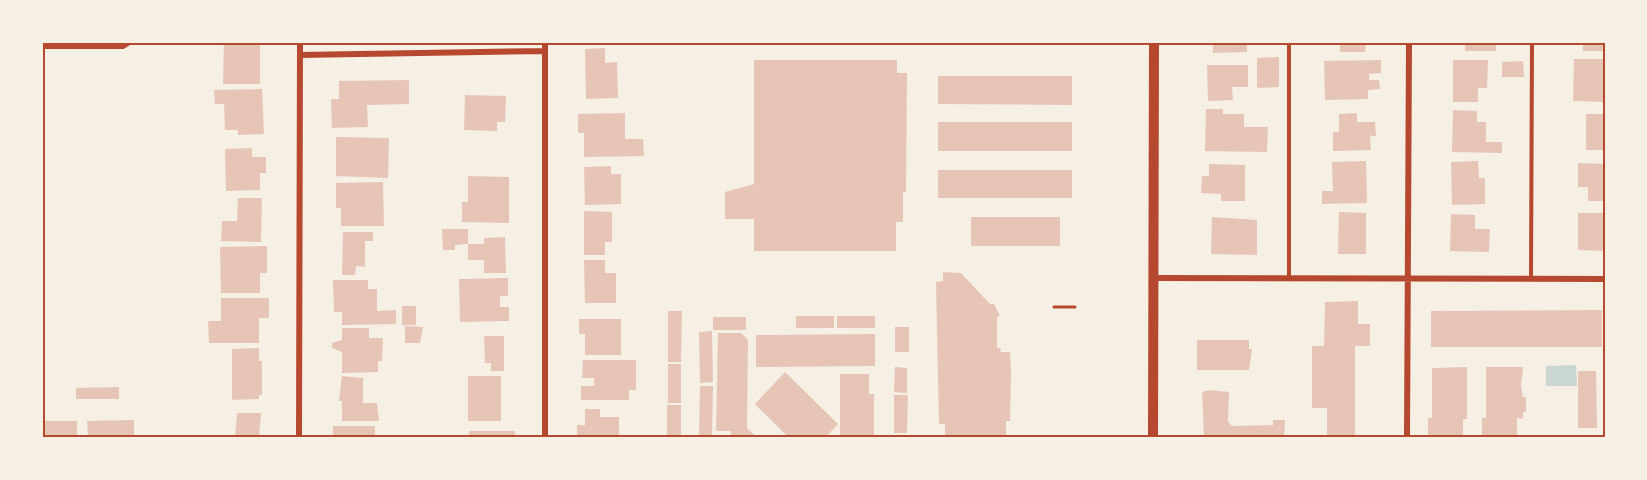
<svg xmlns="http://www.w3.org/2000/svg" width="1647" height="480" font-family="Ubuntu,sans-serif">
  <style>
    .water { fill: #c9d6d2 }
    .building { fill: #e6c5b7 }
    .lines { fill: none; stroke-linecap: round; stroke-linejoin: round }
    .path { stroke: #b5482f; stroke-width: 3 }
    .service { stroke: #b5482f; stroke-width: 4 }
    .minor { stroke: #b5482f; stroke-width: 6 }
    .secondary { stroke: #b5482f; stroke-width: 10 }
    .neatline { fill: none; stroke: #b5482f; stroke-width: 2 }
  </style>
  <rect width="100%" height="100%" fill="#f6efe4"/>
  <path class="water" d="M1576 365 1577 386H1546V366Z"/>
  <path class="building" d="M224 42H260V84H223Z
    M1213 42H1247V52L1213 53Z
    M1340 42H1366L1365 52H1340Z
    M1465 42H1496V51H1465Z
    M1583 42H1605V51H1583Z
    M605 48V63L617 62 618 98 586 99 585 49Z
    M1279 57V87L1257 88V58Z
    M1574 59H1605V102L1573 101Z
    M754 60H897V73H907L906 192H903V222H896V251H754V219H725V192L754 184Z
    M1381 60V73L1369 74V80H1379L1380 89 1368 90V99L1325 100 1324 61Z
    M1453 60H1488L1487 88H1478V102H1453Z
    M1523 61 1524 77H1502V62Z
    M1207 65H1248V87H1232L1233 100 1208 101Z
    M938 76H1072V105L938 104Z
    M409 80V104L367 105 368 127 332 128 331 99H339V81Z
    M262 89 264 134 238 135V130H225L224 104H215L214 90Z
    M465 95 506 96 505 122H497V131L464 130Z
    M1206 109H1223V114H1244V127H1268L1267 152 1205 151Z
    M1453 110 1477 111V122H1486V142H1502V153L1452 152Z
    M625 113V139H643L644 156 584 157V133H578V114Z
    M1357 113V122H1375L1376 136H1370L1371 150 1333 151V132H1339V114Z
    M1586 114H1605V150H1586Z
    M938 122H1072V151H938Z
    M336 137 389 138 388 178 336 176Z
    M252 148V157H266V173H260V190L226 191 225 149Z
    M1366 161 1367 203 1322 204V191H1333L1332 162Z
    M1478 161 1479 178H1485V204L1452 205 1451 162Z
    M1578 163 1605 164V201H1588V187H1578Z
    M1209 164 1245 165V201H1221V194L1201 193 1202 176H1209Z
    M611 166V174H621V204L585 205 584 167Z
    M938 170H1072V198H938Z
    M468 176 509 177V223L462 222V202H468Z
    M383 182 384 226H341V208H336V183Z
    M238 198H262L261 242 221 241 222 221H237Z
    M584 211 612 212V242H605V255H584Z
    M1339 212 1366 213V254H1338Z
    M1578 213H1605V251L1578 250Z
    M1451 214 1475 215V229H1490L1489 252 1450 251Z
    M971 217H1060V246H971Z
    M1212 217 1257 220V255L1211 254Z
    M442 229H468V244L455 245V250H443Z
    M343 232H373V241H365V267L356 266 355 275H342Z
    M505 237 506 273H484V260H468V244H484V238Z
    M267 246V273H260V293H221L220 247Z
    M584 260H605V273H616V303H585Z
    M943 272 961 273 990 304H994L1000 316 997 317V348H1001L1000 352H1010L1011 373 1010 421H1006V437L1003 438H945V424H939L936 282 943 281Z
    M508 278V296H500V307H509V321L460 322 459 279Z
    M333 280H368V289H377V311L396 310V324L342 325V312H334Z
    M221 298H269V318H259V343H209L208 321H221Z
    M1358 301V324H1370V346H1355V436L1327 438V408H1312V346H1324L1325 302Z
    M402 306H416V325H402Z
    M1602 310V347H1431V311Z
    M668 311H682L681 362H668Z
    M796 316H834V328H796Z
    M837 316H875V328H837Z
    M713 317H746V330H713Z
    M579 319H621V355H585V334H579Z
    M405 326 423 327 420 343H405Z
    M895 327H909V352H895Z
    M342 328H369V338H383L382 361H378V372L342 373V352L332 348V343L342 340Z
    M712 331 713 382 700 383 699 332Z
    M718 333H741L748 340 747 428 757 438H731V431H716Z
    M875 334V366L756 367V335Z
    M484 336H504V371H491V363H485Z
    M1197 340H1249V349H1252L1249 370H1197Z
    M259 348V361H262V395H259V399L232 400V349Z
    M583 360H636V390H629V400H581V386H594V378H582Z
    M668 364H681V403H668Z
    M895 367 907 368V393L894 392Z
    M1467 367V419H1463V438H1428V418H1432V368Z
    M1486 367H1523L1521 386 1523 397H1526V412H1523V419L1517 418V438H1482V418H1486Z
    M1578 371H1596L1597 428H1578Z
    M785 372 838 424 825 438H789L755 404Z
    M840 374H869V394H874V438H840Z
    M342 376 363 378V403H377L379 421H342V401H339Z
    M468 376H501V421H468Z
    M700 386H713L712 436H699Z
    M119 387V399H76V388Z
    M1210 390 1229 392 1228 422 1232 426 1273 425V420H1285L1284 438H1204L1202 392Z
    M894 395H908L907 433H894Z
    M667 405H681V438H667Z
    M585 409H600V417H619V438L577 436V425H585Z
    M237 413H261L259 438H235Z
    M134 420V438H88L87 421Z
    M42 421H77V438H42Z
    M333 426H375V438H333Z
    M469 431H515V438H469Z"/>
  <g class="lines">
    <path class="path" d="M1054 307H1075"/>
    <path class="service" d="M42 47H123L131 42
      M1289 278V42
      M1531 278 1532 42"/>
    <path class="minor" d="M545 42V438
      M300 55 545 51
      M1153 278 1605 279
      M299 438 300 42
      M1407 438 1409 42"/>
    <path class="secondary" d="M1153 438 1154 42"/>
  </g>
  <rect width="1647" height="480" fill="none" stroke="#f6efe4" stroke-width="87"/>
  <rect x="44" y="44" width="1560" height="392" class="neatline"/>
</svg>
